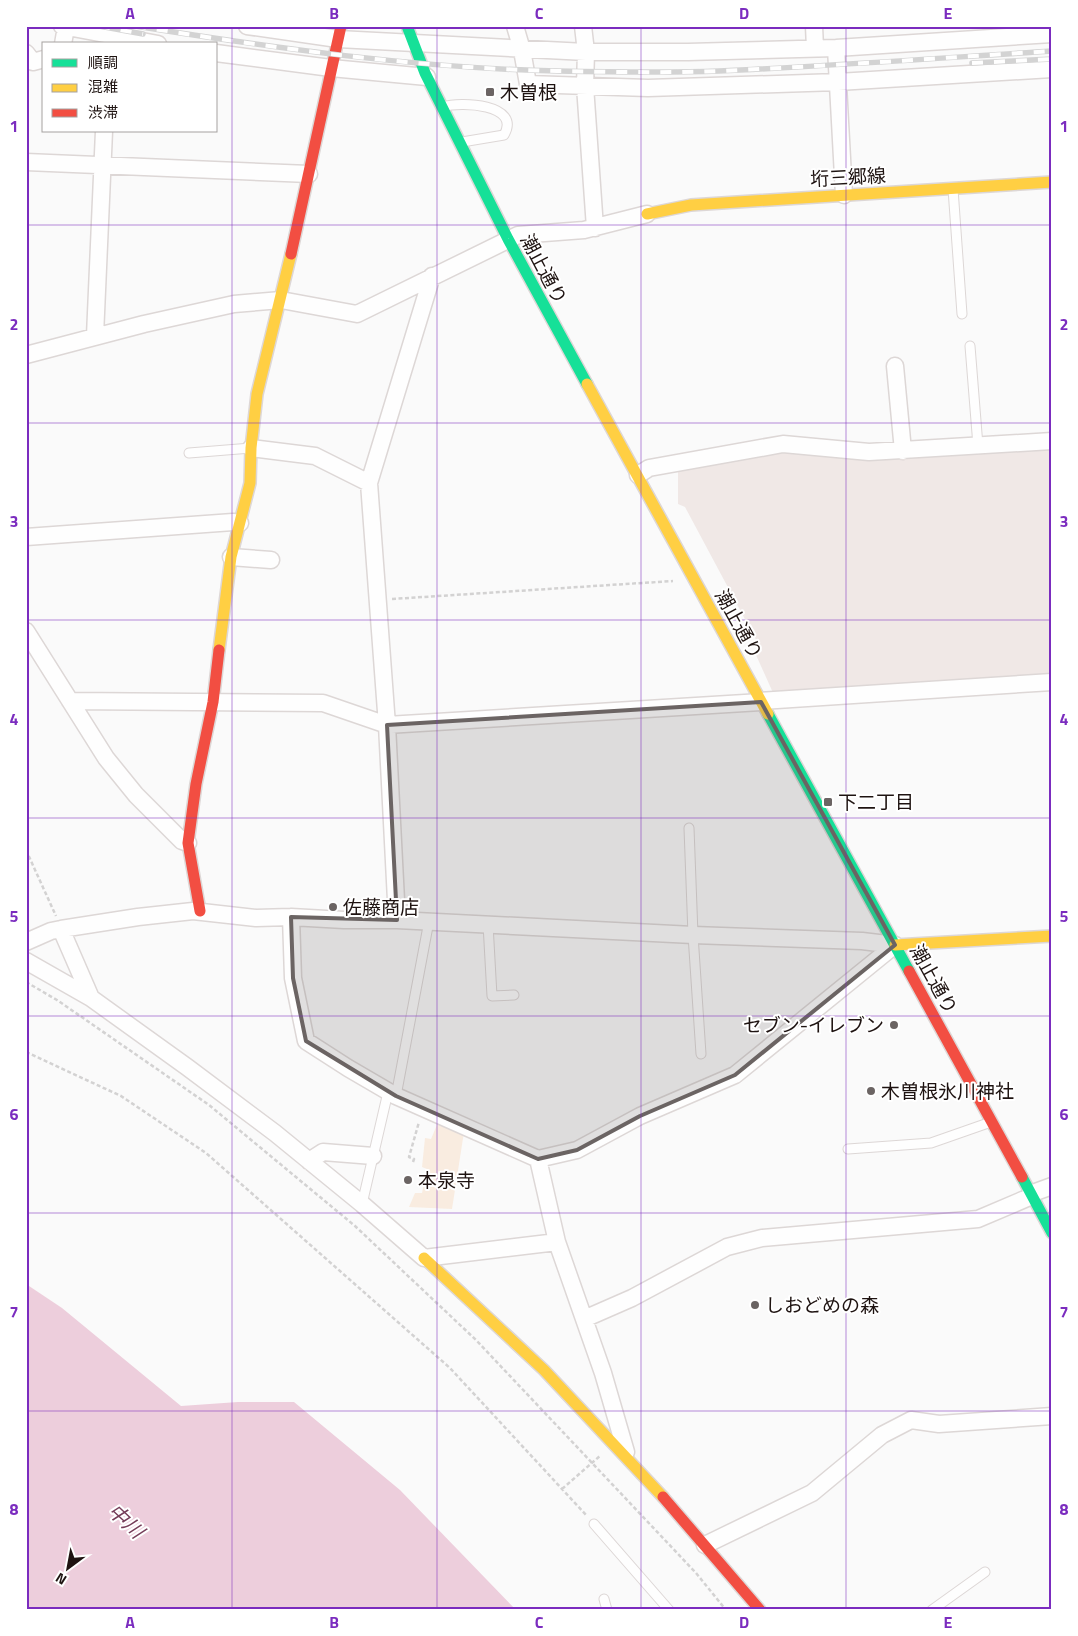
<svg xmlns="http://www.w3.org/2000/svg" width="1078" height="1636" font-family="'Titillium Web','Noto Sans JP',sans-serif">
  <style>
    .built { fill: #f0e8e6 }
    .green { fill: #f9ece0 }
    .water { fill: #edcedc }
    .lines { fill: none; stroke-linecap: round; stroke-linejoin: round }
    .lane-casing { stroke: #ddd7d6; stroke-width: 11 }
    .street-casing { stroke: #ddd7d6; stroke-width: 19 }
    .fast-casing { stroke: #ddd7d6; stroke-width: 14 }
    .slow-casing { stroke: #ddd7d6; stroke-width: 14 }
    .jam-casing { stroke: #ddd7d6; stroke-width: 14 }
    .path { stroke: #d3d2d2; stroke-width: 2.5; stroke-dasharray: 4 2.5; stroke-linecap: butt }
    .lane { stroke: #fefefe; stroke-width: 9 }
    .street { stroke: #fefefe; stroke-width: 16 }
    .fast { stroke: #16e098; stroke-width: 11 }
    .slow { stroke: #ffcf43; stroke-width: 11 }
    .jam { stroke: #f24e42; stroke-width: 11 }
    .rail-casing { stroke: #d3d3d3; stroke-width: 5.5 }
    .rail { stroke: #fff; stroke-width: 4; stroke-dasharray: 11; stroke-linecap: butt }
    .marked { fill: #6b6463; fill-opacity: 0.2; stroke: #6b6463; stroke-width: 4; stroke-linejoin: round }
    .grid { fill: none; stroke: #7b2cbf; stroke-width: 1; stroke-opacity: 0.55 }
    .poi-dot { fill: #6b6463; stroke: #fff; stroke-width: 2 }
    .labels { text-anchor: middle; stroke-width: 4; stroke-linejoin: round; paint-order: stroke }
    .poi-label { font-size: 19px; fill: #1e1311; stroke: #fff; text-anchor: start }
    .street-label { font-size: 19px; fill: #1e1311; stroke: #fff }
    .water-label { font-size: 20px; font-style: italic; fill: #753d59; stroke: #fff }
    .neatline { fill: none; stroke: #7b2cbf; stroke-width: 2 }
    .grid-label { font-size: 16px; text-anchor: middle; font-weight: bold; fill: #7b2cbf }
  </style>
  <rect width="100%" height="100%" fill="#fafafa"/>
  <path class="built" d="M787 448 870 460 1052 448V674L774 695 756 655 762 651 685 507 678 504V468Z"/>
  <path class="green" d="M439 1120 464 1132 452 1209 409 1207 415 1193H422L427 1169 422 1167 425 1138 431 1139Z"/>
  <path class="water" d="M26 1284 62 1308 181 1406 238 1402H294L400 1490 516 1610H32L26 1604Z"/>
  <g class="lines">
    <defs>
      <path id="lane" d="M443 107C460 101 522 104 504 135L462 142
        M953 189 962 314
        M970 346 978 446
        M189 453 251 448
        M689 828 693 935 701 1054
        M488 924 492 996 514 995
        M396 1096 429 921
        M848 1149 931 1143 991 1122
        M362 1204 388 1092
        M594 1524 669 1610
        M604 1599 607 1610
        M932 1610 985 1572"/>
      <path id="street" d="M62 26 158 44
        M247 26 338 39 586 52H688L836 48 1052 34
        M515 26 522 50 528 84 648 88 838 82 1052 69
        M583 26 586 52 585 86 595 228
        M814 26 815 48
        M63 44 66 27
        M836 48 844 195
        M26 53 33 62 44 59
        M216 53 331 68 427 77
        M26 162 309 174
        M95 336 104 131
        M26 355 144 324 234 304 281 300 357 314 518 235 584 230 647 214
        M895 366 903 451
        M251 448 315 456 369 483
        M638 475 649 468 783 444 869 452 1052 441
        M26 537 233 522 240 523
        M231 557 271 560
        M26 631 106 758 136 795 182 841 188 843
        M70 701 323 703 387 725 761 702
        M760 701 1052 682
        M291 917 293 978 306 1041 348 1068 396 1096 538 1159 577 1150 640 1116 735 1075 895 945
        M397 920 387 725 369 483 432 276
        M61 929 91 998 187 1067 275 1133 362 1204 424 1258 557 1242
        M26 942 51 931 61 929 138 917 193 911 256 918 291 917 344 920H397L693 935 862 941 895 945
        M26 961 91 998
        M538 1159 557 1242 603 1373 626 1452
        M309 1161 323 1152 373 1156
        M1030 1194 1052 1186
        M584 1319 632 1298 727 1247 762 1238 978 1219 1032 1196
        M705 1545 812 1493 882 1435 911 1420 939 1424 1052 1416"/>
      <path id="fast" d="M407 26 425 73 508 239 587 384
        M768 714 909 971
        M1022 1177 1052 1233"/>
      <path id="slow" d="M647 214 691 205 1052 182
        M587 384 768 714
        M219 650 231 557 250 483 251 448 257 394 291 254
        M895 945 1052 936
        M424 1258 544 1370 663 1497"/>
      <path id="jam" d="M291 254 341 26
        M200 911 188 843 196 784 213 702 219 650
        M909 971 1022 1177
        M663 1497 760 1610"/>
    </defs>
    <use href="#lane" class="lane-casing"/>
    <use href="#street" class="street-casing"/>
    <use href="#fast" class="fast-casing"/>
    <use href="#slow" class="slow-casing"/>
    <use href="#jam" class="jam-casing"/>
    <path class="path" d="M392 599 673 581
      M26 850 56 916
      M26 982 57 1000 209 1105 355 1226 476 1340 696 1573 726 1610
      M26 1052 121 1096 206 1153 450 1368 587 1516
      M413 1162 414 1159 409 1157 419 1122
      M562 1489 601 1455"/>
    <use href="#lane" class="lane"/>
    <use href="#street" class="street"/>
    <use href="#fast" class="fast"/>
    <use href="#slow" class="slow"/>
    <use href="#jam" class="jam"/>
    <defs>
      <path id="rail" d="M99 26 143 34
        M135 26C275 48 415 68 557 71 611 72 666 73 719 71 830 66 941 58 1052 51
        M972 63 1052 59"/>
    </defs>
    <use href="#rail" class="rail-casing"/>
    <use href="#rail" class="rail"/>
  </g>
  <path class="marked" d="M761 702 895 945 735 1075 640 1116 577 1150 538 1159 396 1096 306 1041 293 978 291 917 397 920 387 725Z"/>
  <path class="grid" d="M232 26V1610M437 26V1610M641 26V1610M846 26V1610M26 225H1052M26 423H1052M26 620H1052M26 818H1052M26 1016H1052M26 1213H1052M26 1411H1052"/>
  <g class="poi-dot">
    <rect x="485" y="87" width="10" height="10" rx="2.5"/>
    <rect x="823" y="797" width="10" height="10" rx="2.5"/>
    <circle cx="333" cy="907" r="5"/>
    <circle cx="894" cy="1025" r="5"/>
    <circle cx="871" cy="1091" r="5"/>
    <circle cx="408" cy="1180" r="5"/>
    <circle cx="755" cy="1305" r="5"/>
  </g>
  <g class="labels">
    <g class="poi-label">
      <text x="500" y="99">木曽根</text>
      <text x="838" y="809">下二丁目</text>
      <text x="343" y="914">佐藤商店</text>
      <text x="884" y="1032" text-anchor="end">セブン-イレブン</text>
      <text x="881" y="1098">木曽根氷川神社</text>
      <text x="418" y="1187">本泉寺</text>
      <text x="765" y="1312">しおどめの森</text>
    </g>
    <g class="street-label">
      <text transform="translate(848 177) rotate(-3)" y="7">垳三郷線</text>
      <text transform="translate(544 269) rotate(62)" y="7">潮止通り</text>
      <text transform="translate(739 624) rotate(61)" y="7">潮止通り</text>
      <text transform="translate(934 979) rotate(61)" y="7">潮止通り</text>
    </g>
    <g class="water-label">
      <text transform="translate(126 1521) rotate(43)" y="7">中川</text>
    </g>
  </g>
  <rect width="1078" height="1636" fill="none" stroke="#ffffff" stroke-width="55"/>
  <rect x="42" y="42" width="175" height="90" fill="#ffffff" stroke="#a5a1a0"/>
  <rect x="52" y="59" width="25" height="8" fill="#16e098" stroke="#a5a1a0"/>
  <text x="88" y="68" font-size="15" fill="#1e1311">順調</text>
  <rect x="52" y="84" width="25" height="8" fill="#ffcf43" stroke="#a5a1a0"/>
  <text x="88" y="92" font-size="15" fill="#1e1311">混雑</text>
  <rect x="52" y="109" width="25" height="8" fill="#f24e42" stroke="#a5a1a0"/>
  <text x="88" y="118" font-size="15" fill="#1e1311">渋滞</text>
  <g transform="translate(68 1568) rotate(212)" stroke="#ffffff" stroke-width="4" paint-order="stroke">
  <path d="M0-4L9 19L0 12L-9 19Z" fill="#1e1311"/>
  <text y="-8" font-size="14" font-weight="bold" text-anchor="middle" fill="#1e1311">N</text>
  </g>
  <rect x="28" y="28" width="1022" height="1580" class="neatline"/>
  <g class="grid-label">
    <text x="130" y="19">A</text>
    <text x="334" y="19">B</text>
    <text x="539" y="19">C</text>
    <text x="744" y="19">D</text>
    <text x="948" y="19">E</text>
    <text x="14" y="132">1</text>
    <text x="1064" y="132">1</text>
    <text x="14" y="330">2</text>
    <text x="1064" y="330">2</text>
    <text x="14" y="527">3</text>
    <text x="1064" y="527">3</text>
    <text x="14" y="725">4</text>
    <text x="1064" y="725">4</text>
    <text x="14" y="922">5</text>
    <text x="1064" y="922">5</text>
    <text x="14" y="1120">6</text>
    <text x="1064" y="1120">6</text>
    <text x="14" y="1318">7</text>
    <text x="1064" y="1318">7</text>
    <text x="14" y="1515">8</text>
    <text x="1064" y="1515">8</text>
    <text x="130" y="1628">A</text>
    <text x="334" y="1628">B</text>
    <text x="539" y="1628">C</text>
    <text x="744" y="1628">D</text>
    <text x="948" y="1628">E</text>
  </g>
</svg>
